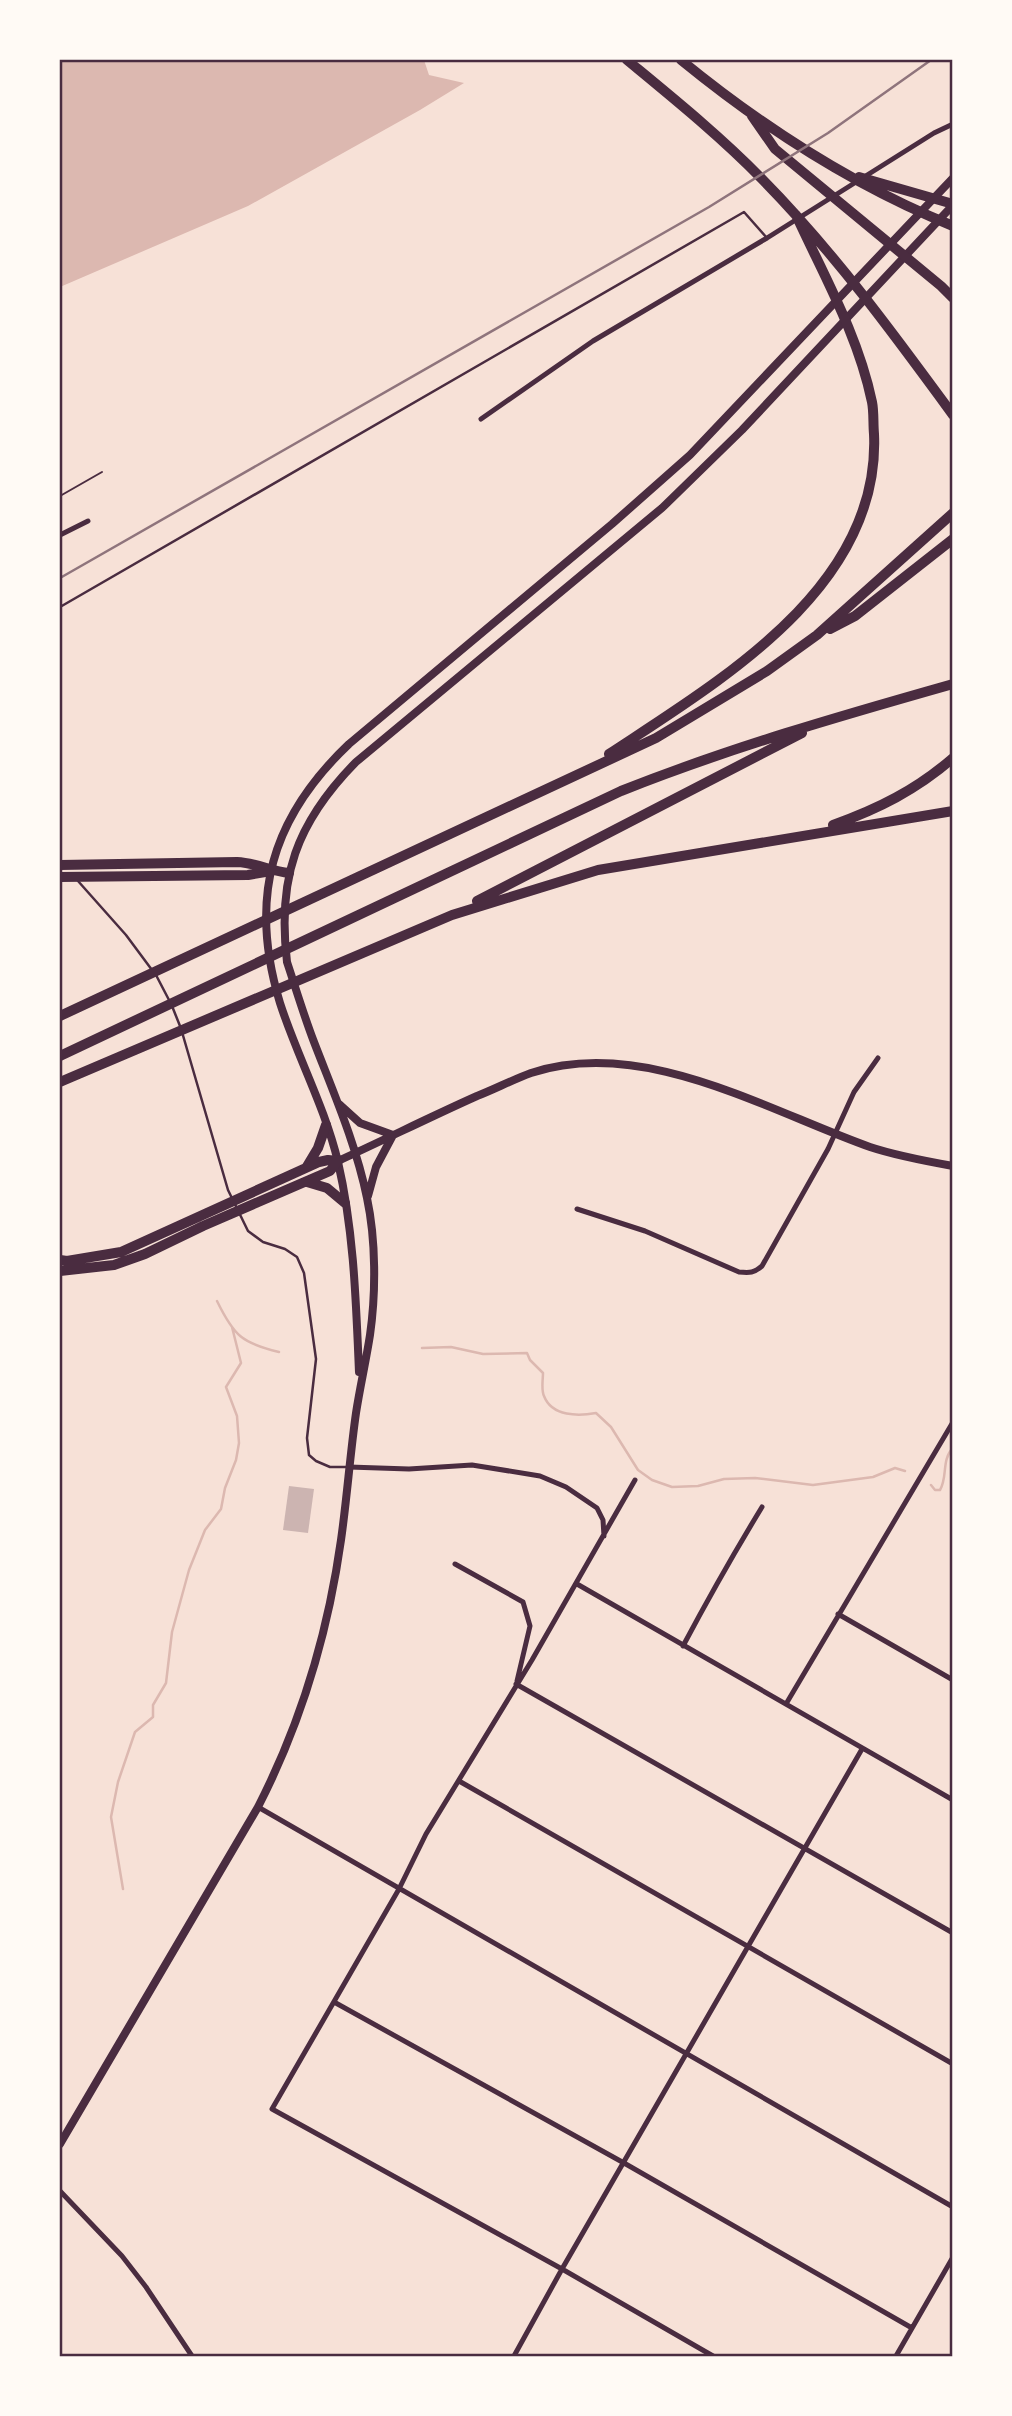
<svg xmlns="http://www.w3.org/2000/svg" width="1012" height="2416" font-family="'DejaVu Sans',sans-serif">
  <style>
    .water { fill: #dcb8b0 }
    .lines { fill: none; stroke-linecap: round; stroke-linejoin: round }
    .stream { stroke: #dcb8b0; stroke-width: 2.5 }
    .building { fill: #ccb4b1 }
    .path { stroke: #4a2c40; stroke-width: 2 }
    .service { stroke: #4a2c40; stroke-width: 2.5 }
    .minor { stroke: #4a2c40; stroke-width: 5 }
    .secondary { stroke: #4a2c40; stroke-width: 8 }
    .motorway { stroke: #4a2c40; stroke-width: 10 }
    .rail { stroke: #8f747c; stroke-width: 2.5 }
    .neatline { fill: none; stroke: #4a2c40; stroke-width: 2.5 }
  </style>
  <rect width="100%" height="100%" fill="#f7e1d7"/>
  <path class="water" d="M60 60H424L429 75 464 83 420 110 248 206 60 287Z"/>
  <g class="lines">
    <path class="stream" d="M217 1301C234 1336 242 1343 279 1352
      M422 1348 451 1347 483 1354 527 1353 530 1360 543 1373C543 1379 541 1390 544 1396 552 1417 579 1416 596 1413L611 1427 638 1470 652 1480 672 1487 698 1486 724 1479 755 1478 813 1485 873 1477 895 1468 905 1471
      M931 1485 935 1490H940C948 1477 941 1460 953 1448
      M123 1889 111 1817 118 1782 135 1732 153 1717V1705L166 1683 172 1632 189 1570 205 1530 221 1509 225 1488 236 1460 239 1443 237 1416 226 1387 241 1363 232 1327"/>
  </g>
  <path class="building" d="M289 1486 314 1489 308 1533 283 1530Z"/>
  <g class="lines">
    <path class="path" d="M60 496 102 472"/>
    <path class="service" d="M60 607 744 212 767 238
      M78 881 126 935 152 970
      M156 975 169 1000
      M172 1006 180 1026
      M182 1032 228 1190 248 1231 263 1242 285 1249 297 1257 304 1273 316 1359 307 1438 309 1455 316 1461 330 1467H346"/>
    <path class="minor" d="M481 419 593 341 767 238 934 133 953 124
      M60 535 88 521
      M577 1209 645 1231 739 1272C750 1273 754 1273 762 1266L828 1149 854 1092 878 1058
      M349 1467 409 1469 472 1465 540 1476 566 1487 597 1508 603 1520 604 1536
      M635 1480 532 1660 426 1834 399 1889 272 2109 562 2269 713 2356
      M455 1564 523 1602 530 1626 517 1681
      M577 1584 953 1800
      M838 1614 953 1680
      M683 1646C708 1599 734 1553 762 1507
      M516 1684 953 1933
      M786 1704 953 1422
      M459 1781 953 2064
      M258 1807 953 2207
      M334 2002 624 2163 912 2328
      M60 2191 122 2256 146 2287 192 2356
      M514 2356 562 2269 862 1749
      M896 2356 953 2257"/>
    <path class="secondary" d="M339 1104 360 1123 393 1135
      M338 1161C384 1140 430 1117 477 1096 495 1089 512 1080 531 1073 643 1036 766 1110 870 1147 897 1156 925 1161 953 1166
      M368 1196 376 1167 393 1135
      M359 1372C356 1302 354 1231 338 1162 325 1107 297 1056 280 1003 248 898 271 818 349 744L612 524 690 455 953 178
      M60 2144 258 1807C301 1723 328 1633 341 1540 347 1498 350 1455 356 1413 360 1387 366 1361 370 1335 376 1293 376 1240 367 1198 356 1144 334 1094 314 1042 304 1016 296 989 287 962 277 878 296 823 356 762L662 508 742 430 953 205"/>
    <path class="motorway" d="M627 60C673 98 720 136 762 179 833 251 893 333 953 415
      M681 60C763 127 854 186 953 226
      M752 116 775 149 941 286 953 298
      M859 177 953 204
      M830 629 855 616 953 539
      M609 754C721 680 881 587 874 434 873 423 874 412 872 402 858 335 824 276 796 215
      M833 825C878 809 916 790 953 758
      M60 865 237 862C256 863 271 871 289 873
      M60 877 248 875 271 871
      M477 901 802 733
      M60 1016 656 738 767 671 817 635 953 513
      M60 1056 621 791C729 748 840 716 953 684
      M60 1082 452 915 598 870 953 811
      M306 1168 318 1148 326 1125
      M307 1182 327 1188 345 1203
      M60 1260 67 1261 121 1252 319 1162 328 1160 338 1161
      M60 1271 114 1265 145 1254 203 1226 330 1171 338 1161"/>
    <path class="rail" d="M60 578 709 207 828 133 931 60"/>
  </g>
  <rect width="1012" height="2416" fill="none" stroke="#fffaf5" stroke-width="122"/>
  <rect x="61" y="61" width="890" height="2294" class="neatline"/>
</svg>
